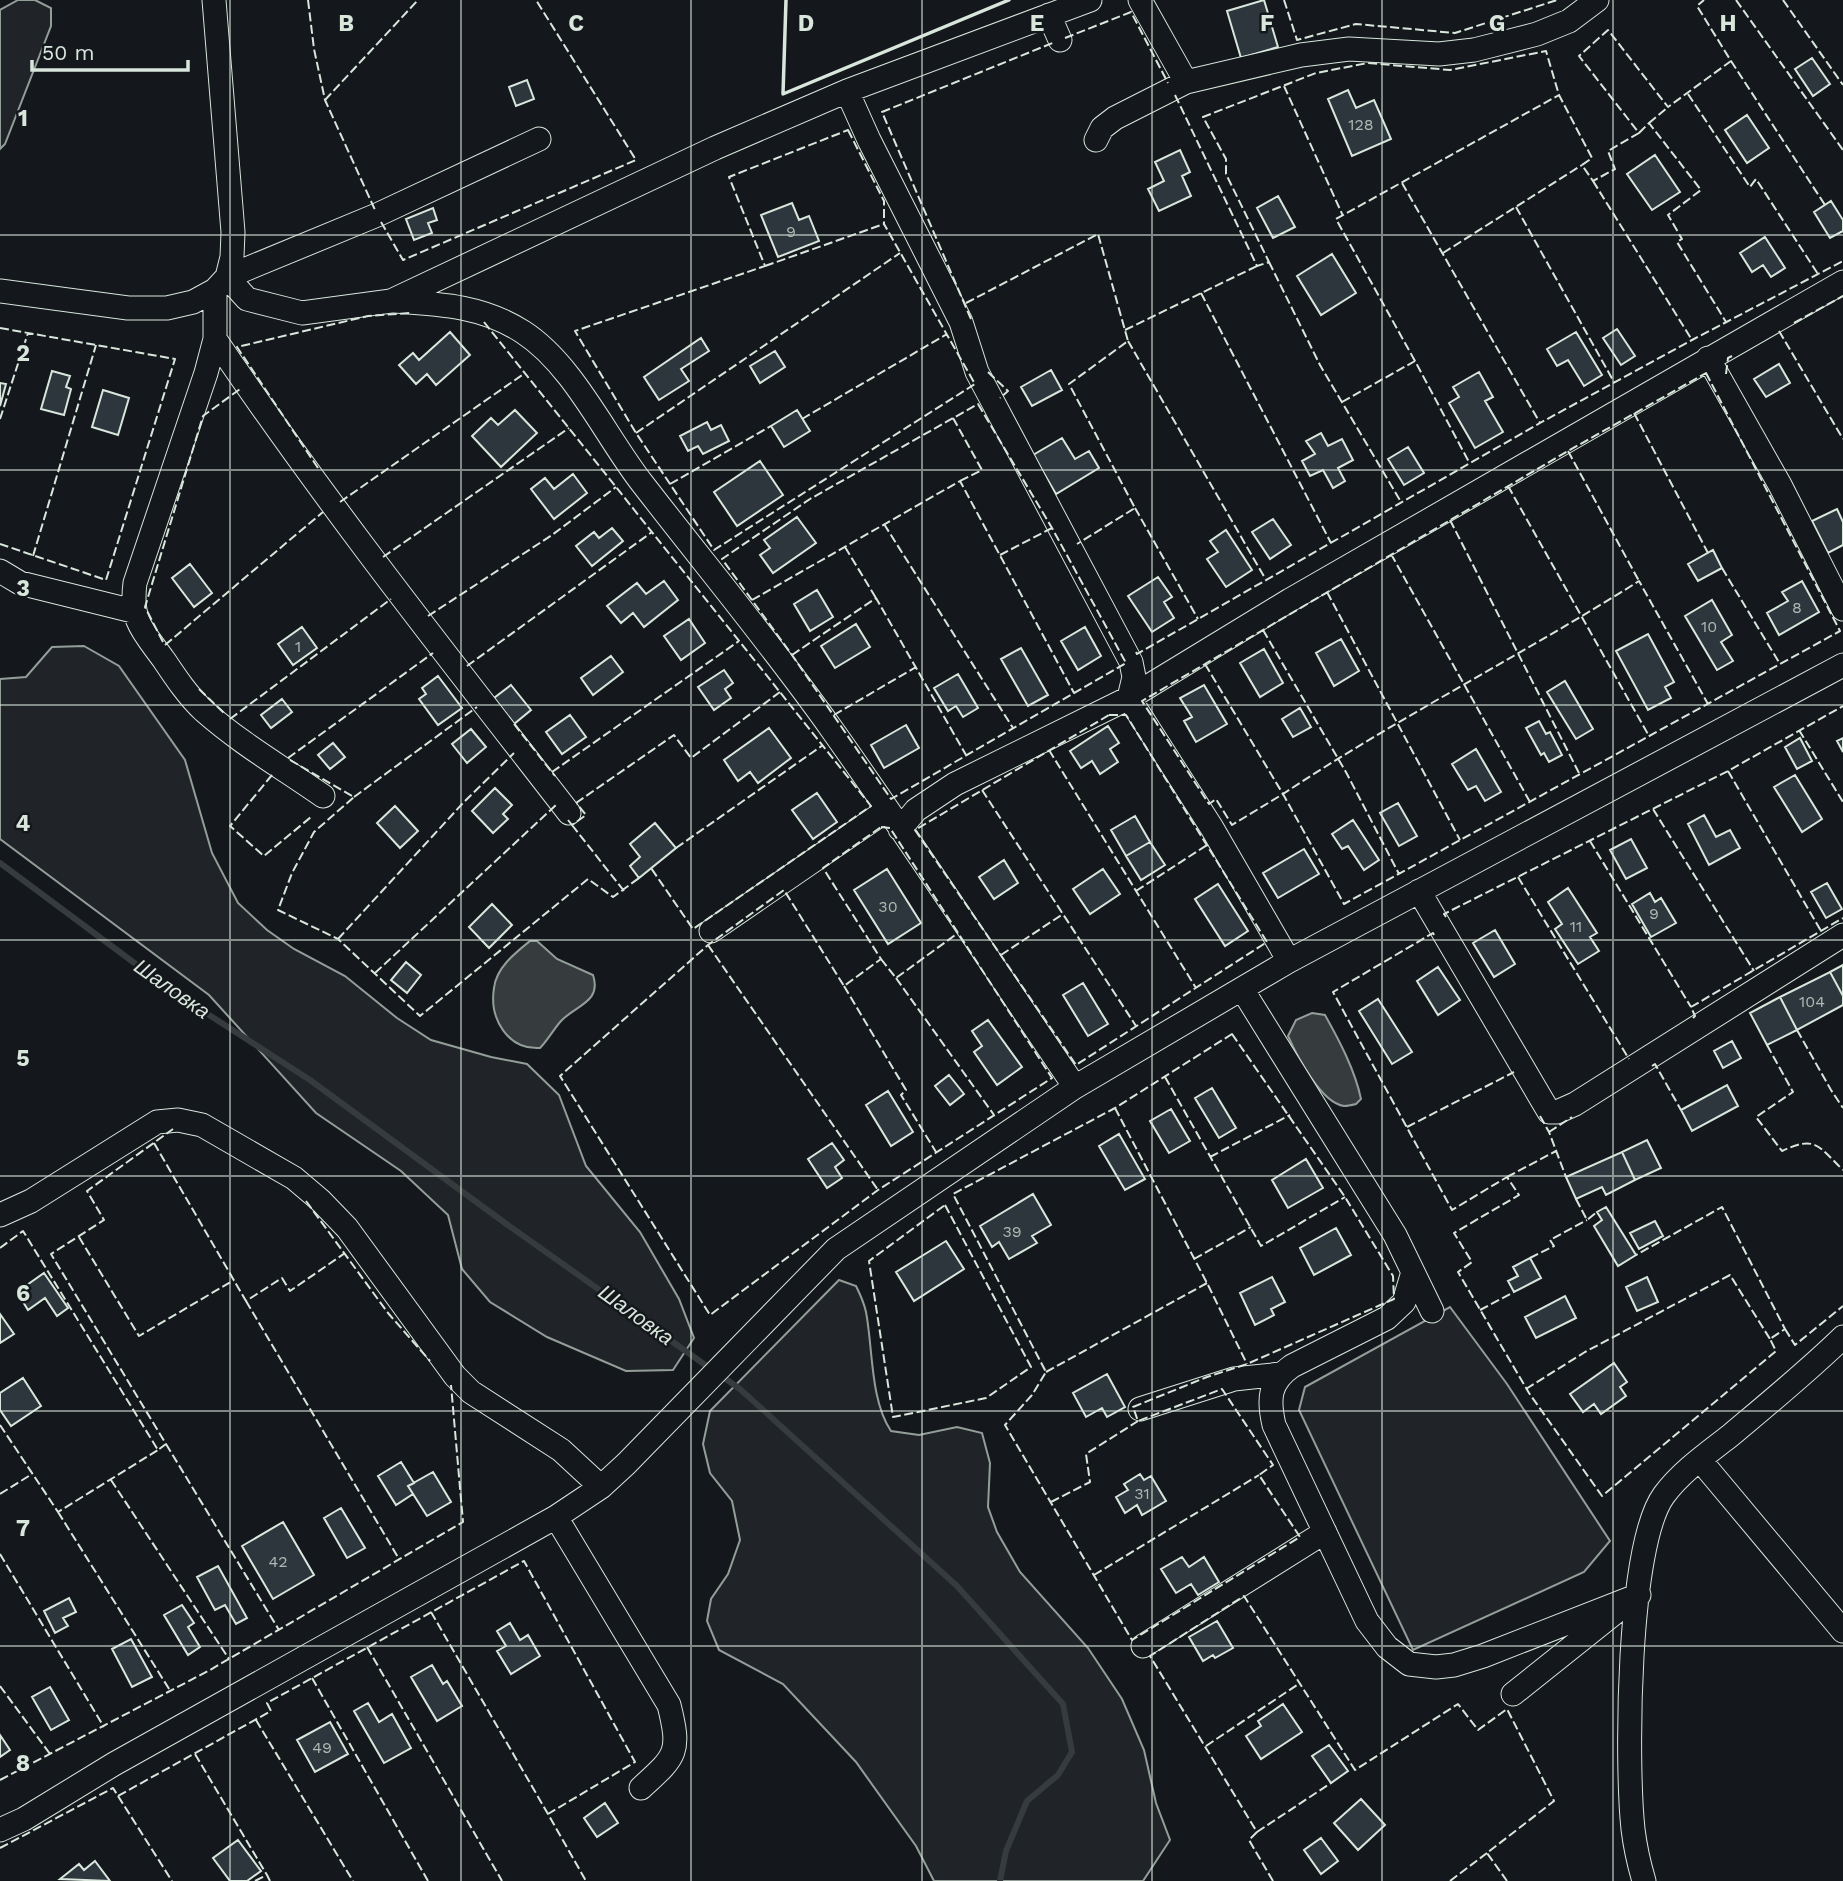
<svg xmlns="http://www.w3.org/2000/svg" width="1843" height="1881" font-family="'Work Sans',sans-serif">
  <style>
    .green { fill: #202428; stroke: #939e99; stroke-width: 2 }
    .water { fill: #363b3e; stroke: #939e99; stroke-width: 2 }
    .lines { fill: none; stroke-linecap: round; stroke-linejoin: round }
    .stream { stroke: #363b3e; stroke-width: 6 }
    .building { fill: #2c363c; stroke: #d8e6dc; stroke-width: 2 }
    .minor-casing { stroke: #d8e6dc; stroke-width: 25 }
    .minor { stroke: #14181c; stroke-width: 23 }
    .fence { stroke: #d8e6dc; stroke-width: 2; stroke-dasharray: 9 3.5; stroke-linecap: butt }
    .wall { stroke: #d8e6dc; stroke-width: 3.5 }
    .grid { fill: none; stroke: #d8e6dc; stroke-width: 2; stroke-opacity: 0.55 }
    .labels { text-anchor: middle; stroke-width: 5; stroke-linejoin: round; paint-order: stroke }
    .number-label { font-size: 16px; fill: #adbab4 }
    .water-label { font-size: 21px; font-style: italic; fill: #d8e6dc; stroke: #14181c }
    .grid-label { font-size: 23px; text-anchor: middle; font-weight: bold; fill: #d8e6dc; stroke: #14181c; stroke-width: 5; stroke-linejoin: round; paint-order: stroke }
  </style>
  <rect width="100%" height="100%" fill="#14181c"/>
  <path class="green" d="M18 0H35L51 8V26L5 144 0 149V10Z
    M84 646 119 666 185 760 212 853 238 903 267 930 294 949 345 976 397 1018 431 1040 491 1057 527 1064 559 1095 586 1166 640 1232 679 1299 694 1338 673 1370 626 1371 547 1337 490 1302 462 1269 448 1215 401 1171 316 1113 209 995 0 839V679L26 677 52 647Z
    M839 1280 856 1286C860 1294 864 1303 866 1312 873 1348 870 1400 891 1431L919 1435 957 1427 982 1433 990 1463 988 1507 997 1532 1020 1572 1088 1648 1122 1699 1144 1750 1156 1803 1170 1840 1143 1881H934L916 1846 856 1762 783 1684 719 1650 707 1621 711 1599 728 1574 740 1540 732 1501 710 1473 703 1444 710 1411Z
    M1450 1307 1507 1384 1610 1541 1584 1572 1413 1650 1299 1410 1305 1387Z"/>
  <path class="water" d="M530 941H537L557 959 593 975C602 1002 576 1005 561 1021 553 1030 548 1040 540 1048 508 1050 489 1019 494 988 496 968 515 953 530 941Z
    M1312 1013 1325 1015C1339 1040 1355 1070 1361 1099L1356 1104C1352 1105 1348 1106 1344 1106 1321 1103 1297 1056 1288 1036L1296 1020Z"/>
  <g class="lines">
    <path class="stream" d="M0 863 172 991 310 1080 505 1223 711 1369
      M720 1375 740 1389 957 1586 1063 1704 1072 1752 1058 1775 1027 1801 1006 1851 1000 1881"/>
  </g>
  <path class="building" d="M1264 0 1278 47 1241 58 1227 11Z
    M1812 58 1830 84 1813 96 1795 69Z
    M527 80 534 99 516 106 509 87Z
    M1348 90 1356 108 1374 100 1391 139 1352 156 1328 99Z
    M1747 115 1769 148 1747 163 1725 130Z
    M1180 150 1190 172 1182 176 1191 196 1159 211 1148 189 1164 181 1155 162Z
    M1655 155 1680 192 1652 210 1627 174Z
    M1278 196 1295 227 1273 238 1257 208Z
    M1831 201 1843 220V231L1830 238 1814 212Z
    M792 203 799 220 809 216 819 241 778 257 761 215Z
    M433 208 437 220 428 223 432 233 414 240 406 219Z
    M1765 237 1785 268 1771 277 1763 265 1752 272 1740 253Z
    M1332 254 1356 293 1321 315 1297 276Z
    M1617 329 1635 356 1621 365 1603 338Z
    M450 332 470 355 436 385 427 374 416 384 399 365 413 353 419 360Z
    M1576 332 1602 375 1584 386 1568 360 1557 366 1547 349Z
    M701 338 709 351 681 369 689 381 659 400 644 377Z
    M775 351 785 367 760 383 750 366Z
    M1779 364 1790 383 1766 397 1754 379Z
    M1051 370 1062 390 1032 406 1021 387Z
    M52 371 70 376 66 387 71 389 64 415 41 409Z
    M1479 372 1493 397 1485 401 1503 432 1475 448 1449 403 1459 397 1453 387Z
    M0 383 6 384 0 406Z
    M103 390 129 398 118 435 92 427Z
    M515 410 537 433 501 467 472 436 491 418 498 425Z
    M797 410 810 431 784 447 771 426Z
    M707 422 711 430 721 425 729 441 703 454 698 446 688 451 680 436Z
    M1321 433 1328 446 1342 439 1353 460 1338 468 1345 481 1333 488 1323 470 1310 476 1302 461 1315 454 1306 441Z
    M1062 438 1075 459 1089 451 1099 468 1056 494 1033 455Z
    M1408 447 1424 473 1404 485 1388 459Z
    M760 461 783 495 737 526 714 492Z
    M573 474 587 493 554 519 531 489 545 478 554 489Z
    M1837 509 1843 522V545L1828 553 1812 521Z
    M797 517 816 543 773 573 760 555 770 548 764 540Z
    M1273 519 1291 545 1270 559 1252 532Z
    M612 528 623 541 592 566 576 546 594 532 599 538Z
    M1226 530 1252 570 1226 587 1207 559 1218 552 1210 541Z
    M1713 550 1722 568 1698 581 1688 564Z
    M190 564 212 593 194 607 172 578Z
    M1158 577 1172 597 1164 602 1174 618 1152 632 1128 596Z
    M664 581 678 600 644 627 633 613 621 623 607 606 637 583 646 594Z
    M1802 581 1819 612 1779 635 1767 613 1788 601 1782 592Z
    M817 590 833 617 810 631 794 604Z
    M1712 600 1732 635 1721 642 1733 661 1717 670 1685 616Z
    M689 619 705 643 681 660 664 636Z
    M856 624 870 647 835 668 821 646Z
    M302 627 317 648 293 665 278 644Z
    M1085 627 1101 656 1078 670 1061 641Z
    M1648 634 1674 682 1665 687 1671 698 1648 710 1616 651Z
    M1341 639 1359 671 1334 686 1316 653Z
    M1021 648 1048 695 1028 706 1001 659Z
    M1264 649 1283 683 1260 697 1240 663Z
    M611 656 623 672 593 695 581 678Z
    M724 670 733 683 725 689 731 698 714 710 698 687Z
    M958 674 978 708 963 717 956 706 948 711 934 688Z
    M438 676 462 708 438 725 419 699 426 694 422 688Z
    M1565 681 1593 729 1576 739 1547 692Z
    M511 685 531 710 514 724 494 698Z
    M1204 685 1227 724 1196 742 1184 721 1192 717 1180 698Z
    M282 699 292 712 271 728 261 715Z
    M1300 708 1311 727 1293 737 1282 719Z
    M570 715 586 737 562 754 546 732Z
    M1539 721 1546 734 1550 732 1562 755 1549 762 1544 753 1541 755 1526 728Z
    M906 725 919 748 884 768 871 745Z
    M1108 726 1119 743 1110 749 1118 762 1100 774 1092 761 1081 768 1070 751Z
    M769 728 791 758 758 783 750 772 738 781 724 760Z
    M471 729 486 747 467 763 452 744Z
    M1800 738 1812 761 1797 769 1785 747Z
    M1843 738V752L1837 741Z
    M333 743 345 757 330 769 318 755Z
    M1476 749 1501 792 1485 801 1476 786 1468 790 1452 764Z
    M1795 775 1822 819 1802 832 1774 787Z
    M495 788 512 805 503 814 508 819 493 833 472 811Z
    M817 793 837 822 813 839 792 810Z
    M1398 803 1417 836 1399 846 1380 813Z
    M395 806 418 831 400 848 377 823Z
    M1704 815 1716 837 1730 830 1740 848 1709 865 1688 824Z
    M1135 816 1150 842 1126 856 1111 830Z
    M1353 820 1379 860 1364 870 1348 846 1342 849 1332 834Z
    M655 823 676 848 639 878 630 866 640 857 630 844Z
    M1631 839 1647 868 1626 879 1610 850Z
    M1150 842 1165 865 1141 880 1126 856Z
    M1304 849 1319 874 1278 898 1263 873Z
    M1004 860 1018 883 994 899 979 877Z
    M887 869 921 923 888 944 854 890Z
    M1103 869 1120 894 1090 914 1073 889Z
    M1827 883 1842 909 1826 918 1811 892Z
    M1218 884 1248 931 1225 946 1195 899Z
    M1568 888 1597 933 1590 937 1599 951 1578 964 1555 929 1562 924 1548 902Z
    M1650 893 1655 902 1661 898 1676 923 1651 937 1632 904Z
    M492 904 512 925 489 948 469 927Z
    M1495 930 1515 964 1494 977 1473 943Z
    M406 962 421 975 407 993 391 980Z
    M1843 965V996L1830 972Z
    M1438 967 1460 1000 1438 1015 1417 981Z
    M1830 972 1843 996V1005L1797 1030 1780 997Z
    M1083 983 1108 1024 1088 1036 1063 995Z
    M1780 997 1797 1030 1767 1045 1750 1013Z
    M1378 999 1412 1052 1392 1064 1359 1011Z
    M988 1020 1022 1067 997 1085 974 1052 982 1046 972 1031Z
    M1732 1041 1741 1058 1723 1068 1714 1051Z
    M949 1075 964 1094 950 1105 935 1086Z
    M1727 1085 1738 1106 1692 1131 1681 1110Z
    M1212 1088 1236 1128 1219 1138 1195 1098Z
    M888 1091 913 1132 891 1146 866 1105Z
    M1171 1109 1190 1141 1169 1153 1150 1121Z
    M1119 1134 1145 1179 1125 1190 1099 1146Z
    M1647 1140 1661 1168 1635 1180 1622 1152Z
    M832 1143 844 1160 835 1167 842 1178 827 1188 808 1159Z
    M1622 1152 1635 1180 1606 1195 1602 1187 1576 1199 1566 1177Z
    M1306 1159 1323 1188 1288 1208 1272 1180Z
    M1033 1194 1051 1225 1032 1236 1037 1243 1009 1259 999 1242 992 1247 980 1226Z
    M1606 1207 1636 1255 1618 1266 1594 1226 1602 1220 1597 1212Z
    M1655 1221 1663 1236 1639 1249 1630 1233Z
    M1336 1228 1351 1255 1314 1275 1300 1248Z
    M946 1241 964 1269 914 1301 896 1272Z
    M1530 1258 1541 1278 1514 1292 1508 1281 1518 1276 1513 1267Z
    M44 1273 68 1308 57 1316 45 1298 28 1310 17 1292Z
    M1272 1277 1285 1302 1271 1309 1274 1315 1255 1325 1240 1293Z
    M1647 1277 1658 1302 1637 1311 1626 1287Z
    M1565 1296 1576 1318 1536 1338 1525 1317Z
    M0 1314 14 1334 0 1343Z
    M1614 1363 1627 1382 1620 1387 1626 1396 1601 1414 1594 1404 1583 1412 1570 1394Z
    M1107 1374 1125 1407 1107 1417 1102 1408 1086 1417 1073 1393Z
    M23 1378 41 1406 11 1426 0 1410V1393Z
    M401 1462 414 1483 408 1486 413 1494 396 1505 378 1476Z
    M433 1472 451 1502 427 1516 408 1486Z
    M1140 1474 1144 1480 1151 1476 1166 1501 1142 1515 1137 1505 1125 1513 1116 1497 1128 1490 1124 1484Z
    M341 1508 365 1548 347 1558 324 1518Z
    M283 1522 314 1575 273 1599 242 1546Z
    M1182 1557 1189 1567 1204 1557 1219 1582 1198 1595 1191 1584 1176 1593 1161 1569Z
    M218 1566 247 1618 236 1624 225 1605 215 1610 197 1577Z
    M69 1598 76 1612 63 1618 68 1626 55 1633 44 1611Z
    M182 1605 194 1623 188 1627 200 1647 188 1655 164 1615Z
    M1217 1621 1233 1648 1215 1658 1213 1655 1203 1661 1189 1637Z
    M510 1623 520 1640 528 1635 540 1656 511 1674 497 1651 506 1646 497 1631Z
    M131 1639 152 1677 132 1687 112 1649Z
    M432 1665 443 1684 447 1681 462 1706 437 1721 411 1677Z
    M50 1687 69 1720 51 1730 32 1697Z
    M368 1703 379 1722 392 1714 411 1748 384 1763 354 1711Z
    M1283 1704 1302 1732 1261 1759 1246 1736 1261 1726 1258 1721Z
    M330 1722 348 1754 315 1772 297 1740Z
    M0 1735 10 1750 0 1757Z
    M1329 1745 1348 1771 1331 1783 1312 1756Z
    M1361 1799 1385 1825 1358 1850 1334 1823Z
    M605 1803 618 1823 597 1837 584 1818Z
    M1321 1838 1338 1861 1321 1874 1304 1850Z
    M238 1840 261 1871 247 1881H230L213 1858Z
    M95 1861 110 1881 60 1879 79 1864 84 1870Z"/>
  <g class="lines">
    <defs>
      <path id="minor" d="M1140 0 1186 82
        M1049 15 1060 40
        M847 91 869 140 961 322 977 372 1131 662 1134 677 1129 698 1212 828 1289 961
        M539 139 377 215 227 277 247 299 302 313 391 301 715 148 847 91 1090 0
        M1096 140 1102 128 1115 118 1186 82 1301 55 1349 49 1439 54 1474 50 1537 34 1569 21 1597 0
        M215 290V339L206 373 135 583C130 621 143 631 164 660 176 678 188 696 204 711 240 743 283 768 323 796
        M0 291 128 308H167L193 302 215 290 227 277 232 257 233 232 214 0
        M394 301C441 304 483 306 523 332 573 364 606 437 642 483 706 566 773 646 833 731 916 848 994 968 1075 1087
        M215 339C326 503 448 657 569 813
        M1708 358 1780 485 1843 609
        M0 571 20 583 133 611
        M900 829 916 810 955 784 1129 698 1290 600 1843 282
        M1419 891 1549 1112H1557L1575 1104 1843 935
        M711 931 887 810
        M1242 989 1395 1235 1432 1311
        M0 1215 31 1201 157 1122 178 1120 202 1125 294 1178 320 1200 347 1228 455 1376 471 1392 561 1450 601 1487
        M1413 1272 1404 1302 1387 1318 1292 1366C1269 1382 1268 1399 1274 1425L1367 1621 1387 1647 1409 1664 1436 1667 1454 1665 1483 1656 1639 1595
        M1140 1409 1234 1379 1281 1374
        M1700 1460 1843 1631
        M556 1517 669 1705C681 1753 676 1756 641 1788
        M1143 1646 1325 1532
        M1513 1694 1622 1607
        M0 1830 24 1819 114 1764 556 1517 601 1487 626 1464 836 1249 1075 1087 1289 961 1843 665
        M1644 1881C1639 1864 1635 1846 1633 1829 1626 1763 1627 1545 1664 1495 1682 1471 1708 1453 1731 1435 1769 1403 1807 1372 1843 1337"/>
    </defs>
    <use href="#minor" class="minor-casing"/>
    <use href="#minor" class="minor"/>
    <path class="fence" d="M308 0 314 49 325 100 375 210
      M1284 0 1297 40 1356 24 1455 33 1557 0
      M1736 0 1843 150
      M1783 0 1843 85
      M1065 38 1131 12 1168 83
      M1731 61 1825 205
      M1284 86 1343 216
      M1688 94 1750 187 1756 179 1818 274
      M1175 95 1257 266 1269 262 1226 174V159L1203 117 1316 73 1368 63 1450 70 1546 51 1559 95 1592 158 1582 165 1593 181 1615 169 1608 151 1639 133 1579 56 1608 30 1668 107 1731 61 1697 6 1704 0
      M325 100 418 0
      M1649 123 1668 107
      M848 130 884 201V224L975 384 714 550 636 433 575 331 765 266 729 177Z
      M1639 133 1649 123 1701 190 1668 215 1682 239 1677 242 1726 322
      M1593 181 1692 340
      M1402 183 1540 423
      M1516 207 1614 382
      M381 222 403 260 636 160 536 0
      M1443 253 1582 165
      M1269 262 1320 365 1401 502
      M765 266 884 224
      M1201 293 1331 543
      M966 303 1098 234 1128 341 1069 384 1135 508 1077 544
      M971 319 882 112 1055 42
      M484 322 871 806 693 929 651 868
      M1794 323 1843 296
      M0 328 175 359 106 580 0 544
      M1125 330 1257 266
      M1779 331 1843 439
      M1128 341 1266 580
      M1415 361 1336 219 1559 95
      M988 372 1008 391 1000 398
      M1706 373 1840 631 1344 904 1283 794 1232 825 1216 799 1209 804 1142 701 1568 451Z
      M1726 374 1728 358 1732 356
      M1342 402 1415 361 1469 462
      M978 404 1052 528 1126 663 891 799 792 655 722 559 810 499Z
      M1634 413 1708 553
      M953 418 982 470 960 481
      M0 419 28 333
      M802 419 947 334
      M636 433 900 253
      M1568 451 1639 581
      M318 468 237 347 368 316 410 313
      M670 484 771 426
      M1508 486 1649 736
      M340 502 525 373
      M1135 508 1198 619
      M1450 520 1580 775
      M884 524 1013 728
      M845 547 876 598
      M1391 554 1530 802
      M1000 555 1052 528
      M33 556 96 345
      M383 557 569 428
      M1722 568 1780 664
      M1327 592 1460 840
      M752 600 960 481 1074 693
      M428 616 552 535 616 487
      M1263 630 1347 774 1399 874
      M163 642 145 607 203 416 240 389 242 391
      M165 645 323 512
      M1136 652 1137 654 1540 423 1692 340 1843 261
      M792 655 876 598 966 755
      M1205 664 1283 794C1399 717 1522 655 1639 581L1708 704
      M467 666 652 532
      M199 689 224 713
      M834 715 916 667
      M1109 715H1126L1267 942 1076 1065 915 830Z
      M230 719 391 599
      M514 724 555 776
      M1799 730 1843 802
      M1049 750 1196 988
      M288 758 433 653
      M290 760 354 797 314 832 292 873 278 910 338 939 420 1016 588 879 613 897 639 878
      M1728 771 1821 931
      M552 772 739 641
      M272 775 230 826 264 856 311 817
      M982 790 1136 1026
      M354 797 477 707
      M576 803 674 735 691 758 780 692
      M1653 809 1754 971
      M568 820 572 825 586 815 577 804
      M572 825 624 891
      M881 827 890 828 1052 1078 878 1190 710 1315 560 1076 708 945 784 890 844 986 881 959 823 868Z
      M1590 841 1691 1007
      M676 848 823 745
      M1518 877 1629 1059
      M1136 891 1207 845
      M1446 917 1444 914 1728 771 1843 706
      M1434 935 1433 933 1333 992 1452 1210 1507 1177 1519 1195 1454 1233 1472 1262 1458 1272 1529 1393 1602 1496 1776 1351 1770 1339 1785 1329 1722 1207 1636 1255
      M338 939 463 803 514 753
      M708 945 878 1190
      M1001 955 1063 914
      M881 959 896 978 958 933
      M375 973 556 805
      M896 978 994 1115
      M844 986 906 1090 901 1095 936 1152
      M1693 1018 1695 1016 1691 1007 1843 918
      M1797 1030 1831 1090 1843 1108
      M1232 1034 1345 1197 1393 1276 1394 1299 1247 1364 1207 1377 1133 1407 1138 1421 1222 1389 1273 1465 1259 1475 1300 1537 1132 1640 1005 1425 1032 1395 1046 1372 953 1194 1115 1108Z
      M1767 1045 1793 1092 1756 1117 1782 1151C1816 1135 1818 1146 1843 1170
      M1652 1066 1655 1064 1681 1110
      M1165 1077 1261 1246 1345 1197
      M1115 1108 1207 1283 1247 1364
      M1540 1116 1549 1132 1566 1177
      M1407 1127 1514 1072
      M1549 1132 1572 1117
      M154 1143 246 1301 282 1278 290 1291 345 1253
      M1210 1157 1290 1115
      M1507 1177 1556 1151
      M1576 1199 1587 1220 1597 1212
      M306 1201 388 1313 430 1361
      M945 1205 1031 1367 986 1398 893 1417 869 1261Z
      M79 1237 139 1336 234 1280
      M0 1248 23 1231 158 1450 166 1444 51 1254 104 1220 87 1191 173 1129
      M1530 1258 1554 1246 1550 1240 1587 1220
      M1194 1259 1251 1227
      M246 1301 399 1559
      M1480 1310 1514 1292
      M1785 1329 1795 1345 1843 1306
      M1046 1372 1207 1283
      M1526 1389 1585 1352 1730 1275 1770 1339
      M0 1425 58 1512 158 1450
      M166 1444 279 1630
      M111 1480 229 1659
      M0 1494 32 1474
      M1051 1502 1090 1482 1086 1454 1138 1421
      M58 1512 171 1692
      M0 1554 104 1727
      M1094 1575 1259 1475
      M431 1612 548 1814
      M367 1647 502 1881
      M312 1678 428 1881
      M0 1686 50 1754
      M256 1720 353 1881
      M1206 1746 1300 1683
      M195 1754 267 1875
      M0 1780 210 1670 463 1522 451 1385
      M118 1796 172 1881
      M1257 1832 1331 1783
      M0 1848 113 1788 118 1796 271 1711 267 1703 524 1561 635 1762 548 1814 586 1881
      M255 1881 267 1875 270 1881
      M1273 1881 1249 1840 1257 1832 1150 1656 1244 1596 1355 1770 1458 1704 1478 1730 1507 1709 1554 1801 1487 1853 1507 1881
      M1450 1881 1487 1853"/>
    <path class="wall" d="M786 0 783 94 1009 0"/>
  </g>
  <path class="grid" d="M230 0V1881M461 0V1881M691 0V1881M922 0V1881M1152 0V1881M1382 0V1881M1613 0V1881M0 235H1843M0 470H1843M0 705H1843M0 940H1843M0 1176H1843M0 1411H1843M0 1646H1843"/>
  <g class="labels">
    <g class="number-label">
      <text x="1361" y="130">128</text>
      <text x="791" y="237">9</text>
      <text x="1797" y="613">8</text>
      <text x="1709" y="632">10</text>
      <text x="298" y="652">1</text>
      <text x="888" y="912">30</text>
      <text x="1654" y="919">9</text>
      <text x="1576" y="932">11</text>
      <text x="1812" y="1007">104</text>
      <text x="1012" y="1237">39</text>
      <text x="1142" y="1499">31</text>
      <text x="278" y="1567">42</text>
      <text x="322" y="1753">49</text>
    </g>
    <g class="water-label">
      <text transform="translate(172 989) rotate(35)" y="7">Шаловка</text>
      <text transform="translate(636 1315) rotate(36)" y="7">Шаловка</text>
    </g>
  </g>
  <g class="grid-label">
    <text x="346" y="31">B</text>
    <text x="576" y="31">C</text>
    <text x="806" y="31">D</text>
    <text x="1037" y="31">E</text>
    <text x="1267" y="31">F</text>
    <text x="1497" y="31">G</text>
    <text x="1728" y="31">H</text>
    <text x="23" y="126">1</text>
    <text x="23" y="361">2</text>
    <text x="23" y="596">3</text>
    <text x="23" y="831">4</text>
    <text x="23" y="1066">5</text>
    <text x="23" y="1301">6</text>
    <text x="23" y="1536">7</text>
    <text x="23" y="1771">8</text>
  </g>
  <path d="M32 60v10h156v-10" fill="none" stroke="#d8e6dc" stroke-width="3.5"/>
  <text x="42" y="60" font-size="21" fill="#d8e6dc" stroke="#14181c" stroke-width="5" paint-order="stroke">50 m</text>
</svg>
